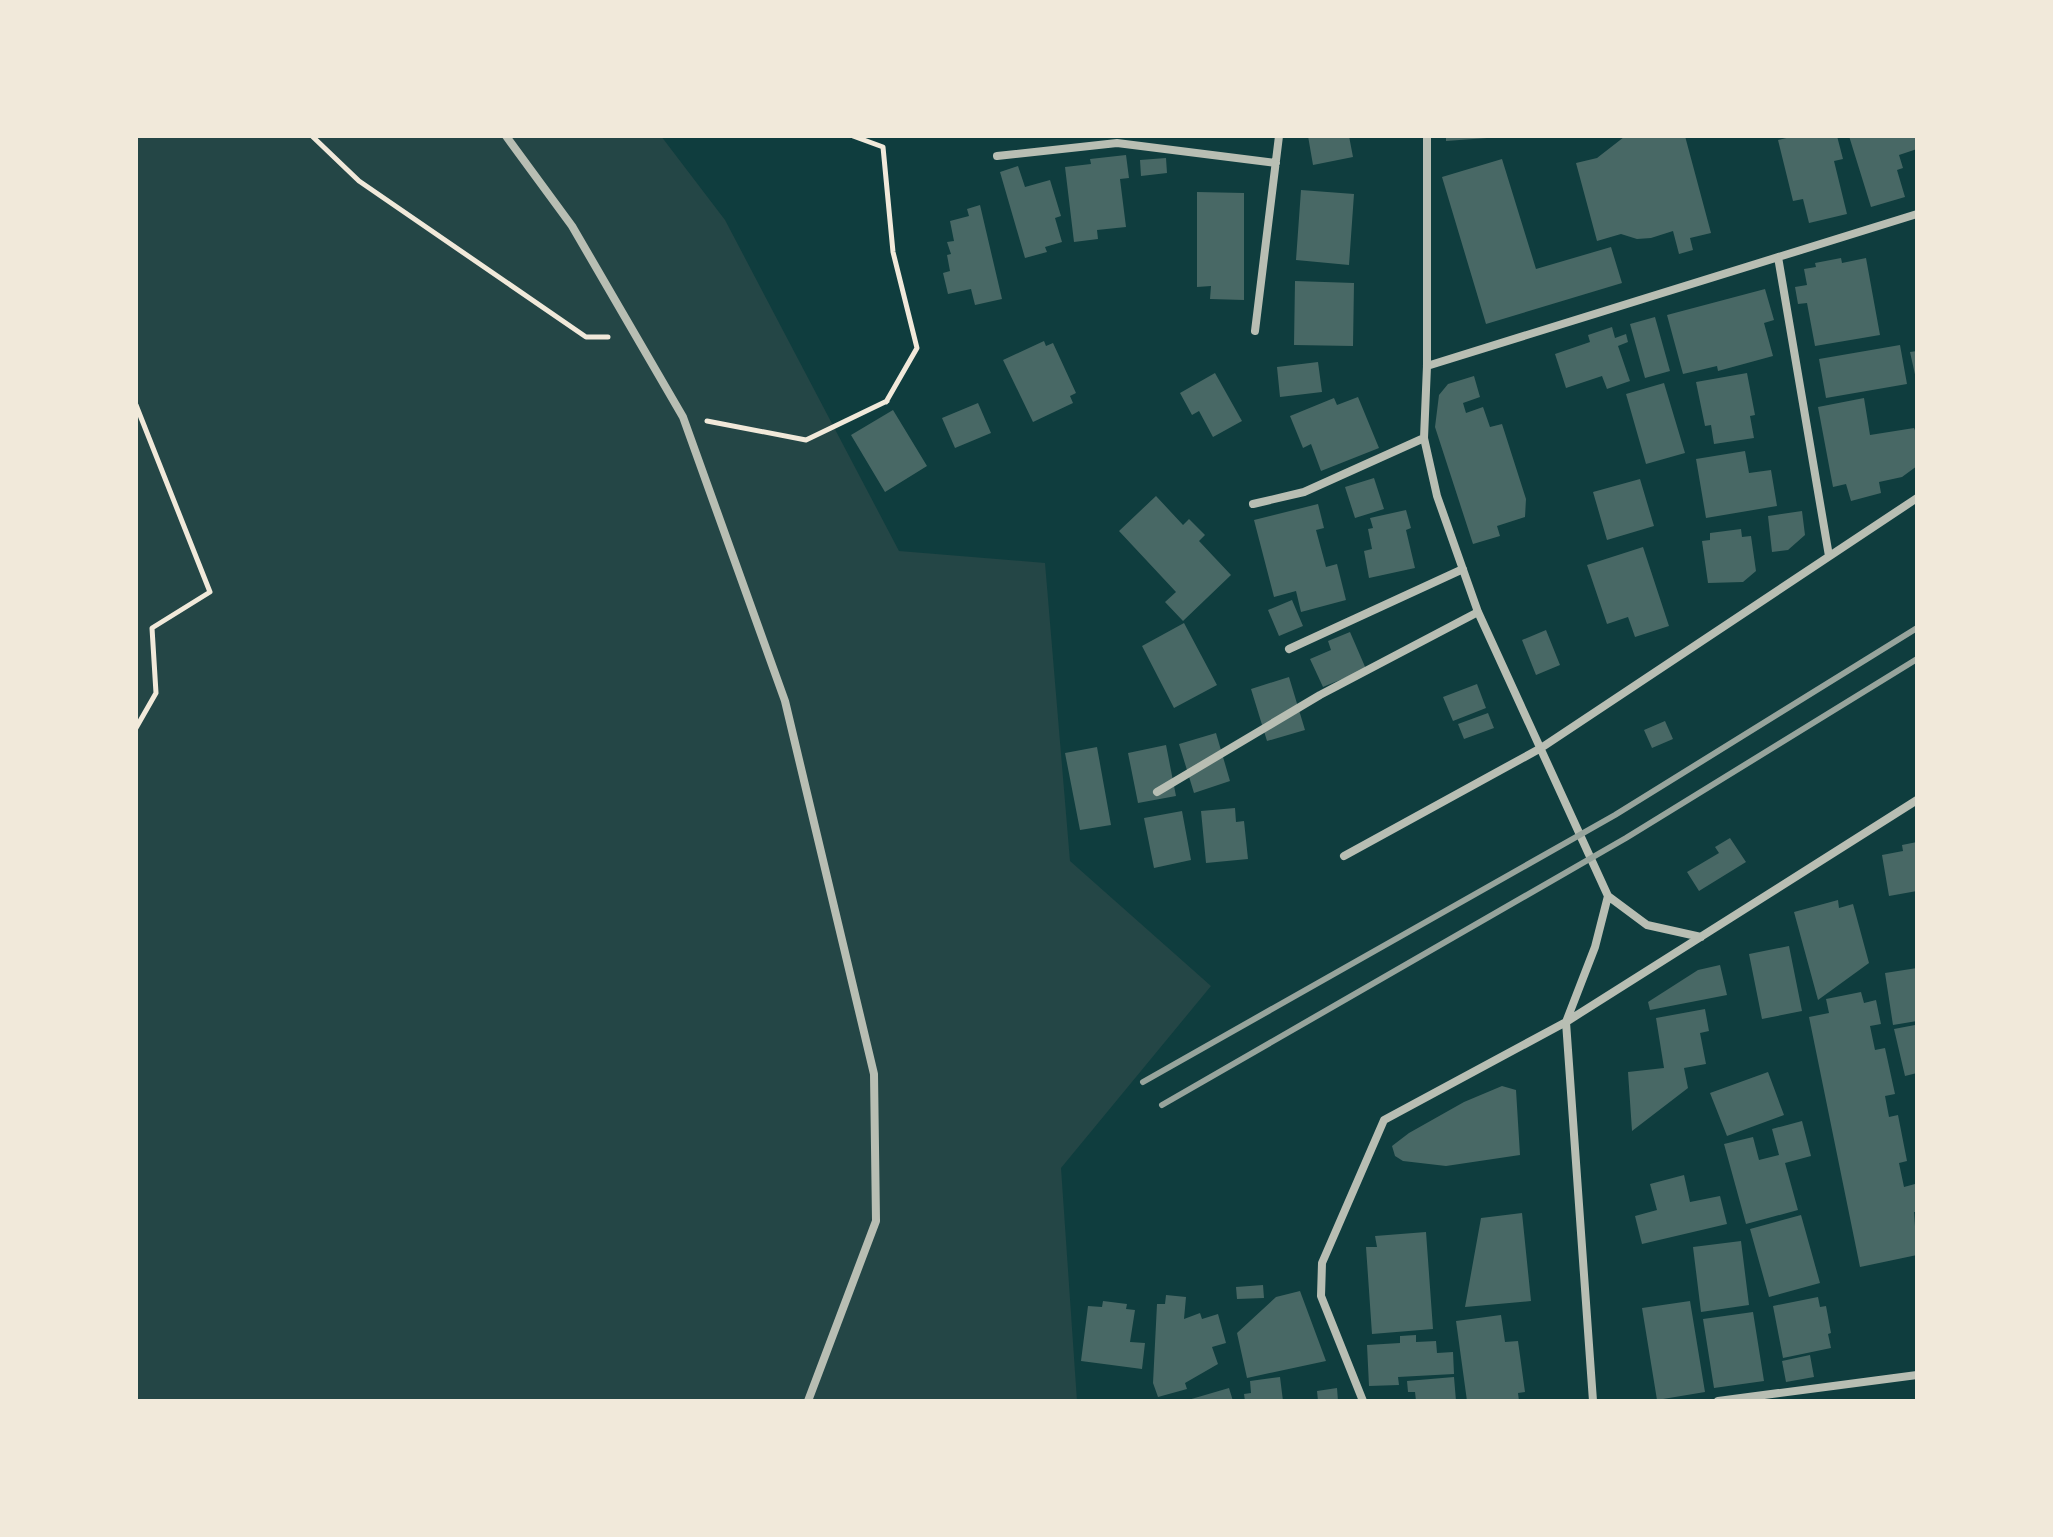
<svg xmlns="http://www.w3.org/2000/svg" width="2053" height="1537" font-family="'Work Sans',sans-serif">
  <style>
    .green { fill: #244646 }
    .building { fill: #486865 }
    .lines { fill: none; stroke-linecap: round; stroke-linejoin: round }
    .path { stroke: #f1e9da; stroke-width: 5 }
    .minor { stroke: #b8beb3; stroke-width: 8 }
    .rail { stroke: #97a49c; stroke-width: 6 }
  </style>
  <rect width="100%" height="100%" fill="#0f3d3e"/>
  <path class="green" d="M136 136H661L725 220 899 551 1045 563 1070 861 1211 986 1061 1168 1077 1401H136Z"/>
  <path class="building" d="M1308 136H1349L1353 157 1313 165Z
    M1446 136H1487V138L1446 141Z
    M1633 136H1685L1711 233 1690 238 1693 250 1679 254 1673 231 1651 238 1637 239 1621 234 1597 241 1576 163 1597 158 1624 137Z
    M1795 136H1837L1843 159 1834 161 1847 214 1809 223 1803 199 1793 201 1778 140Z
    M1849 136H1916L1917 149 1899 155 1903 168 1897 170 1905 197 1871 207Z
    M1126 155 1129 178 1120 179 1126 227 1097 230 1098 239 1074 242 1065 167 1091 164 1090 159Z
    M1166 158 1167 173 1141 176 1140 160Z
    M1502 159 1536 269 1611 247 1622 283 1486 324 1442 177Z
    M1018 166 1025 187 1050 180 1061 216 1055 218 1062 242 1045 247 1047 252 1025 258 1000 172Z
    M1301 190 1354 194 1349 265 1296 260Z
    M1197 192 1244 193V300L1210 299 1211 286 1197 287Z
    M980 205 1002 299 975 305 971 289 948 294 943 273 950 271 947 255 951 254 947 242 954 241 950 221 969 216 967 209Z
    M1841 258 1842 263 1866 258 1880 335 1815 346 1807 303 1798 304 1795 287 1807 285 1804 269 1816 267 1815 263Z
    M1295 281 1354 283 1353 346 1294 345Z
    M1765 289 1774 320 1764 323 1773 356 1718 371 1717 366 1683 374 1667 315Z
    M1655 317 1670 371 1645 378 1630 324Z
    M1612 327 1615 338 1626 334 1628 342 1618 346 1630 381 1607 389 1602 376 1566 388 1555 354 1590 342 1588 335Z
    M1044 341 1046 346 1053 343 1076 393 1070 396 1073 403 1033 422 1003 360Z
    M1900 345 1907 384 1826 398 1819 359Z
    M1917 351V379H1916L1910 352Z
    M1318 362 1322 392 1280 397 1277 367Z
    M1215 373 1242 421 1213 437 1199 411 1192 415 1180 393Z
    M1747 373 1755 415 1750 416 1754 438 1714 444 1711 425 1705 426 1696 382Z
    M1474 376 1480 397 1463 403 1466 413 1483 407 1490 427 1502 424 1526 499 1525 517 1497 526 1500 536 1473 544 1435 427 1439 395 1448 384Z
    M1664 383 1685 453 1646 464 1626 394Z
    M1358 397 1379 448 1321 471 1311 444 1303 448 1290 416 1334 398 1337 405Z
    M1864 398 1870 435 1914 428 1917 435V466L1902 477 1879 482 1881 493 1851 501 1846 484 1833 487 1818 407Z
    M978 403 991 433 955 448 942 418Z
    M893 410 927 466 885 492 851 435Z
    M1745 451 1749 473 1771 470 1777 506 1706 518 1696 459Z
    M1374 478 1384 509 1355 518 1345 487Z
    M1640 479 1654 526 1607 540 1593 492Z
    M1156 496 1183 525 1189 519 1205 535 1199 541 1231 575 1183 621 1165 602 1176 592 1119 531Z
    M1318 504 1324 528 1316 530 1326 567 1337 564 1346 600 1301 612 1296 591 1274 597 1254 520Z
    M1406 510 1411 528 1406 530 1415 568 1369 578 1364 551 1372 549 1368 529 1373 528 1370 518Z
    M1802 511 1805 535 1788 550 1772 552 1768 516Z
    M1741 529 1742 537 1751 536 1756 571 1743 582 1708 583 1702 541 1710 540V533Z
    M1643 547 1669 626 1635 637 1628 617 1607 624 1587 565Z
    M1292 600 1303 626 1279 636 1268 610Z
    M1184 623 1217 685 1174 708 1142 646Z
    M1546 630 1560 665 1536 675 1522 640Z
    M1350 632 1366 669 1323 687 1310 659 1331 650 1328 641Z
    M1289 677 1305 730 1267 741 1251 689Z
    M1477 684 1486 708 1453 721 1443 697Z
    M1488 713 1494 728 1464 739 1458 724Z
    M1665 721 1673 739 1652 748 1644 730Z
    M1216 733 1230 781 1194 793 1179 744Z
    M1166 745 1176 796 1138 803 1128 753Z
    M1097 747 1111 825 1080 830 1065 753Z
    M1235 808 1236 822 1244 821 1248 859 1206 863 1201 811Z
    M1182 811 1191 860 1154 868 1144 818Z
    M1730 838 1746 862 1699 891 1687 872 1719 853 1715 847Z
    M1917 842V891L1889 896 1882 855 1903 851 1902 845Z
    M1838 900 1839 908 1853 904 1869 963 1818 1000 1794 912Z
    M1789 946 1802 1011 1762 1019 1749 954Z
    M1720 965 1727 995 1650 1010 1648 1002 1698 970Z
    M1917 968V1021L1893 1025 1885 973Z
    M1861 992 1864 1003 1876 1000 1881 1024 1870 1026 1875 1050 1885 1048 1895 1094 1885 1096 1889 1117 1898 1115 1907 1161 1899 1163 1904 1187 1915 1184 1917 1193V1212H1914L1917 1255 1860 1267 1809 1017 1829 1013 1826 999Z
    M1705 1009 1709 1031 1700 1033 1706 1064 1684 1068 1688 1088 1632 1131 1628 1072 1664 1068 1656 1018Z
    M1915 1025 1917 1073 1905 1076 1894 1029Z
    M1768 1072 1784 1115 1727 1136 1710 1093Z
    M1502 1086 1516 1090 1520 1155 1446 1166 1403 1161 1395 1156 1392 1146 1409 1133 1464 1102Z
    M1802 1121 1811 1156 1785 1163 1798 1210 1746 1224 1724 1144 1753 1137 1759 1160 1779 1155 1772 1129Z
    M1684 1175 1690 1202 1720 1196 1727 1224 1642 1244 1635 1216 1657 1210 1650 1184Z
    M1522 1213 1531 1301 1465 1307 1481 1218Z
    M1801 1215 1820 1283 1769 1297 1750 1229Z
    M1426 1232 1433 1329 1372 1334 1366 1247H1377L1375 1236Z
    M1741 1241 1749 1305 1701 1312 1693 1247Z
    M1263 1285 1264 1298 1237 1299 1236 1287Z
    M1300 1291 1326 1361 1247 1378 1237 1333 1276 1297Z
    M1166 1295 1186 1297 1184 1319 1200 1313 1202 1319 1218 1314 1226 1343 1212 1347 1218 1364 1185 1383 1187 1389 1158 1397 1153 1383 1157 1304H1165Z
    M1818 1297 1820 1307 1826 1306 1831 1333 1828 1334 1831 1348 1783 1358 1773 1306Z
    M1103 1301 1127 1304 1126 1309 1135 1310 1130 1342 1145 1343 1142 1369 1081 1361 1088 1306 1102 1307Z
    M1690 1301 1705 1392 1657 1400 1642 1308Z
    M1753 1312 1764 1381 1714 1388 1703 1319Z
    M1501 1315 1505 1342 1518 1341 1525 1392 1518 1393 1519 1401H1467L1456 1321Z
    M1416 1335V1342L1436 1341 1437 1353 1453 1352 1454 1374 1398 1377 1399 1385 1369 1386 1367 1345 1400 1343V1336Z
    M1810 1355 1814 1377 1786 1382 1782 1361Z
    M1280 1377 1283 1401H1245L1244 1394 1251 1393 1250 1381Z
    M1454 1377 1456 1401H1416L1415 1392H1408L1407 1381Z
    M1229 1388 1233 1401H1188V1400Z
    M1337 1388 1338 1401H1318L1317 1391Z"/>
  <g class="lines">
    <path class="path" d="M312 136 359 181 586 337H608
      M853 136 883 147 893 252 917 348 886 402
      M136 405 210 592 152 628 156 693 136 728
      M707 421 806 440 887 401"/>
    <path class="minor" d="M506 136 572 226 683 417 785 701 874 1074 876 1221 808 1401
      M1427 136V366L1424 438 1437 496 1478 612 1608 896 1595 947 1566 1022 1593 1401
      M997 156 1117 143 1276 163
      M1778 257 1829 556
      M1255 331 1279 136
      M1427 366 1917 214
      M1253 504 1304 492 1424 438
      M1289 649 1463 569
      M1157 792 1320 695 1478 612
      M1344 856 1541 748 1917 498
      M1608 896 1647 925 1701 937
      M1363 1401 1321 1296 1322 1263 1384 1120 1566 1022 1917 800
      M1718 1401 1917 1375"/>
    <path class="rail" d="M1143 1082 1615 815 1917 628
      M1162 1105 1626 838 1917 659"/>
  </g>
  <rect width="2053" height="1537" fill="none" stroke="#f1e9da" stroke-width="276"/>
</svg>
